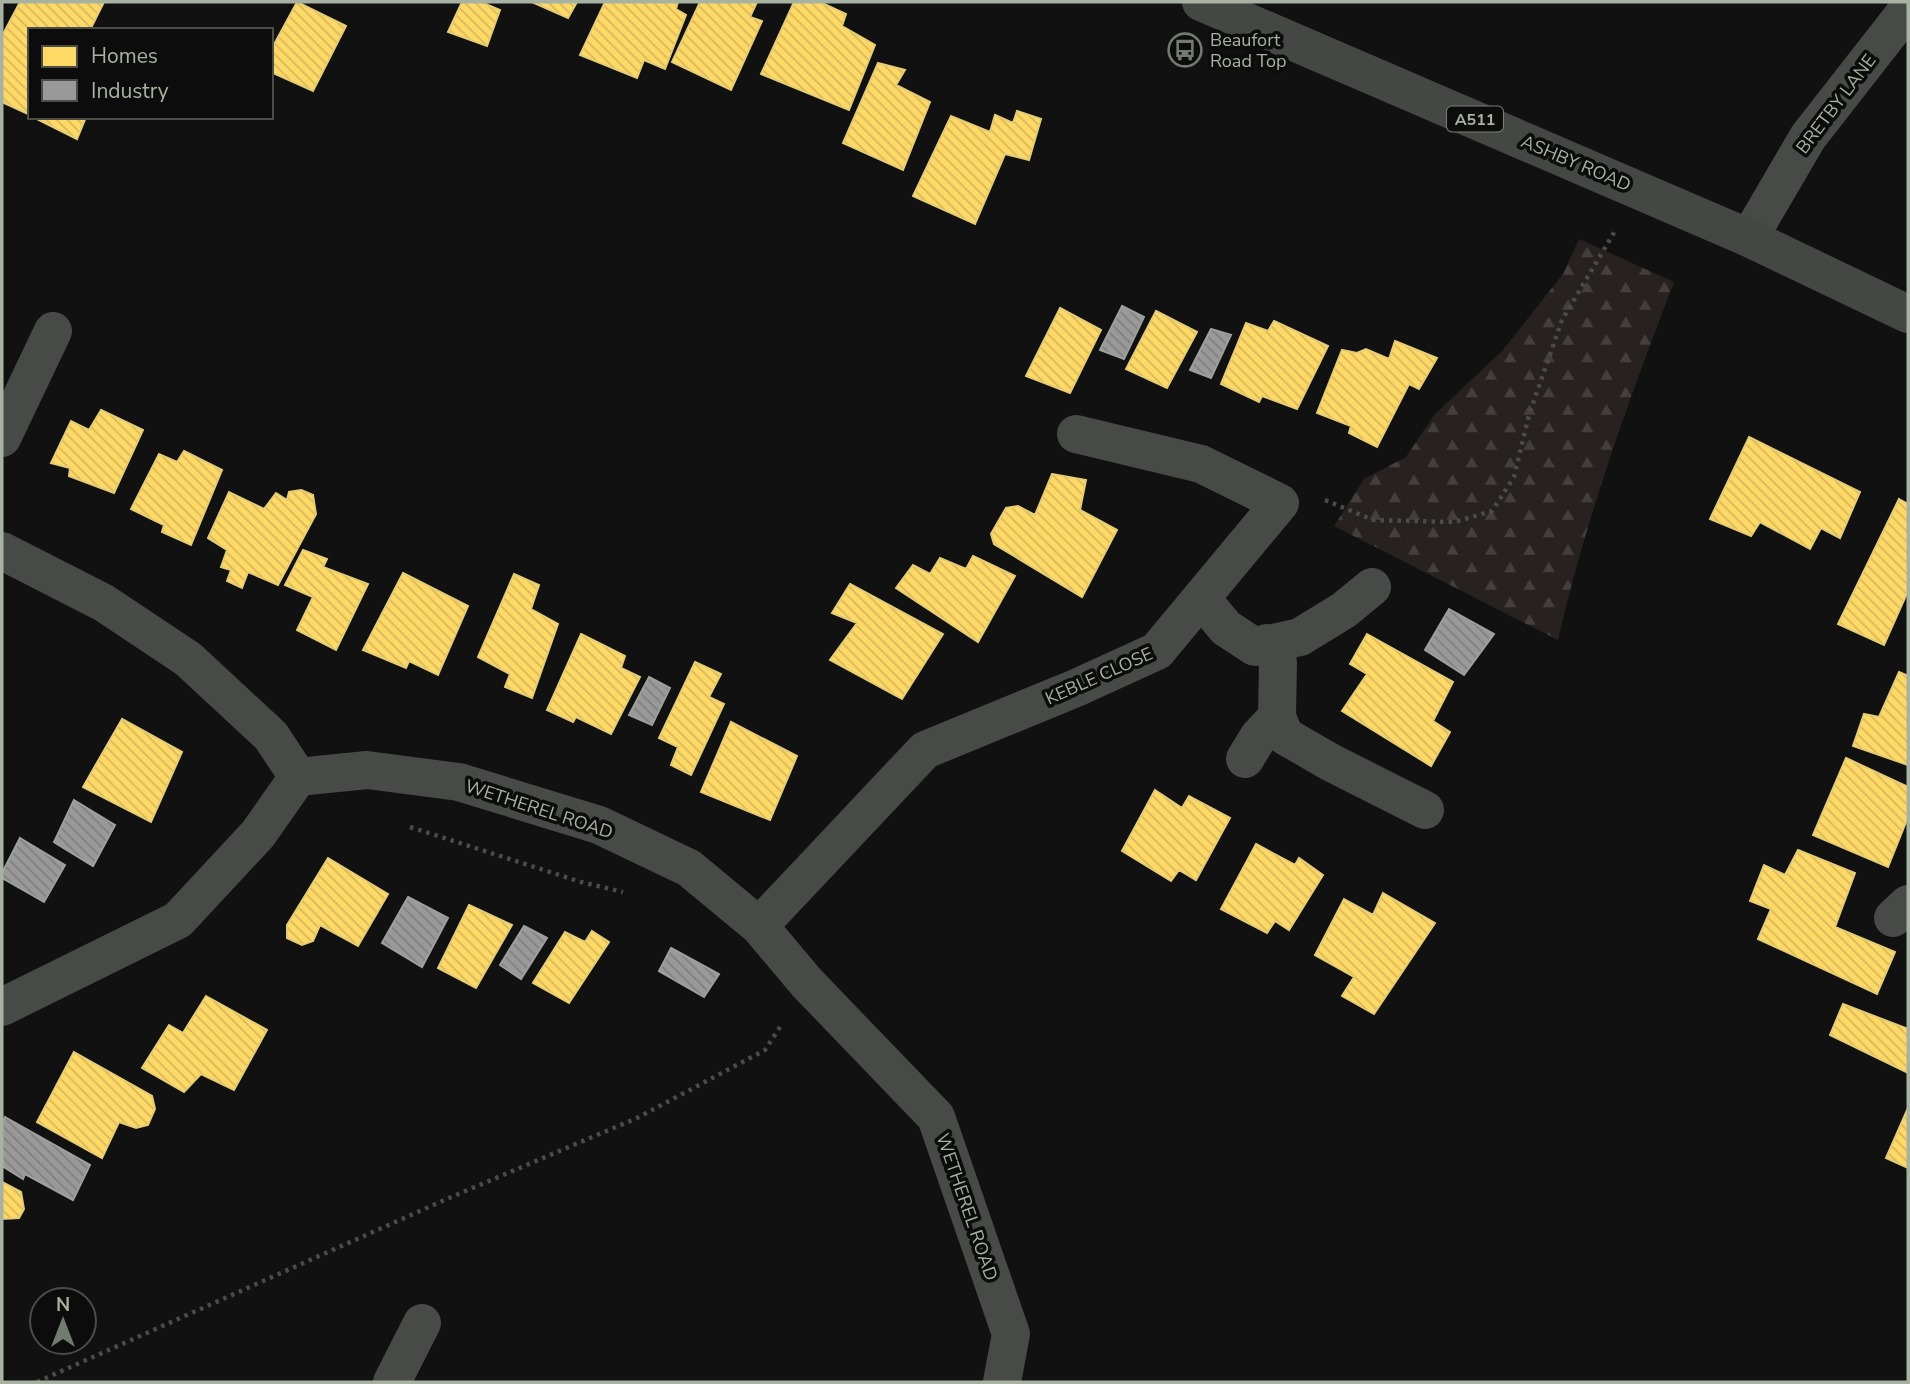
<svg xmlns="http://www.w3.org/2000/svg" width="1910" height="1384" font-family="'Nunito Sans',sans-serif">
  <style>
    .forest { fill: url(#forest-firs) }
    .homes { fill: url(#homes-back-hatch); stroke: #e5cd78; stroke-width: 2 }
    .industry { fill: url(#industry-back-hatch); stroke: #9ea09c; stroke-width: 2 }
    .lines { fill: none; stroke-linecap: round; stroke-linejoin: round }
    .path { stroke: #494c48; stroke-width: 4.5; stroke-dasharray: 3.5 5; stroke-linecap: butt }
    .minor { stroke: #474a46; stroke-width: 38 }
    .highway { stroke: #444743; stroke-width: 38 }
    .labels { text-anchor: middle; stroke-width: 7; stroke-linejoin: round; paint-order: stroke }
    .shield { fill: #0b0c0b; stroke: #798075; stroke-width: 2 }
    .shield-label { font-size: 16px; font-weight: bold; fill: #a8b2a2 }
    .poi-label { font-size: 18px; fill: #a8b2a2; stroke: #0b0c0b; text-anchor: start }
    .street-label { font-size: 18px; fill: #a8b2a2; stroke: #0b0c0b }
  </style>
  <defs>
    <pattern id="forest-firs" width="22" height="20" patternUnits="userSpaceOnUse" patternTransform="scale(1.75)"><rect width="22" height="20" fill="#272120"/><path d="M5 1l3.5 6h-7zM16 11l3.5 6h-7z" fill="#443f3d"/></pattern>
    <pattern id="homes-back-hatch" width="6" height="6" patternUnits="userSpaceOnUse" patternTransform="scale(1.75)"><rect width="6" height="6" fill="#ffd966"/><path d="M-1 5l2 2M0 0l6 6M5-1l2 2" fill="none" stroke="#d6b85b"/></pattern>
    <pattern id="industry-back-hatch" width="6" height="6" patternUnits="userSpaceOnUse" patternTransform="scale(1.75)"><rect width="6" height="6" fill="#999"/><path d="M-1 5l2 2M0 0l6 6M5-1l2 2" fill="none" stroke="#7f807f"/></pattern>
  </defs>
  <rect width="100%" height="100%" fill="#101110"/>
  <path class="forest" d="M1579 239 1674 282C1629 400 1586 517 1558 640L1334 526 1364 479 1406 457 1434 415 1502 351 1563 274Z"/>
  <path class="homes" d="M20 2H104L90 30H30V115L2 102V36Z
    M297 2 346 26 313 91 271 72V50Z
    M462 2H481L500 10 487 46 448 32Z
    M532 2H577L568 18Z
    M605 2H678L676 9 686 15 665 69 644 60 637 78 580 55Z
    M700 2H757L750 17 762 21 731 90 672 62Z
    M794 2H820L846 14 842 26 875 45 849 110 761 74Z
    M878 63 905 70 896 85 930 102 903 170 843 143Z
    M1017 111 1041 119 1029 160 1005 154 975 224 913 196 951 116 990 132 995 115 1013 123Z
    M33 117H86L77 139Z
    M1060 308 1101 330 1070 393 1026 376Z
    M1156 311 1197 332 1167 388 1126 369Z
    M1274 321 1328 346 1297 409 1262 396 1259 402 1221 384 1246 323 1268 331Z
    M1395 341 1437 358 1419 389 1409 384 1377 447 1349 433 1351 426 1317 413 1342 350 1357 353 1366 349 1389 359Z
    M101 410 143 430 114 493 69 476 70 468 51 463 71 421 89 430Z
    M1749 437 1860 492 1840 538 1821 528 1810 549 1760 522 1751 536 1710 519Z
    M184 451 222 470 191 545 162 532 164 525 131 509 159 454 177 462Z
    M1052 474 1086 480 1080 510 1117 530 1082 597 994 544 991 534 1006 508 1018 506 1035 515Z
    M301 490 313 495 316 514 278 585 248 572 242 588 227 581 231 570 221 567 227 550 208 538 229 492 264 509 276 493 287 500 289 492Z
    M1899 499 1908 504V591L1884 645 1838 624Z
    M303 550 327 559 323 567 368 584 336 650 297 630 313 597 285 585Z
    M973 556 1015 576 978 642 896 588 913 565 930 574 940 558 966 569Z
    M403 573 468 606 438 675 409 661 406 668 363 650Z
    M514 574 539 585 531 609 558 624 532 698 505 687 510 674 478 657Z
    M850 584 943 634 902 699 830 660 857 623 832 613Z
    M581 634 625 656 621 668 640 677 611 734 576 717 573 722 547 710Z
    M1367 634 1453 682 1433 721 1450 732 1431 766 1342 711 1367 674 1350 664Z
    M695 662 721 674 709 697 724 704 691 775 671 765 678 747 659 738Z
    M1899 672 1908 676V765L1853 746 1864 714 1879 717Z
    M122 719 182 752 151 822 83 787Z
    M731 722 797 756 770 820 701 792Z
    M1846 758 1908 787V817L1888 867 1813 835Z
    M1155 790 1182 808 1189 796 1230 818 1196 880 1179 870 1171 881 1122 851Z
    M1256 844 1295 865 1299 858 1323 875 1289 930 1275 921 1267 933 1221 909Z
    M1798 850 1855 873 1835 927 1895 952 1877 994 1758 939 1771 909 1750 901 1764 865 1785 875Z
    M328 858 388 894 358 946 320 925 313 941 302 945 287 938V925Z
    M1383 893 1435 923 1374 1014 1342 996 1354 977 1315 955 1344 899 1373 915Z
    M469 905 512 925 476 988 438 968Z
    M592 931 609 942 569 1003 533 983 565 932 585 942Z
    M206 996 267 1030 234 1090 201 1074 184 1092 142 1068 169 1025 183 1033Z
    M1843 1004 1908 1029V1073L1830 1035Z
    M74 1052 152 1096 155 1109 148 1125 136 1128 119 1122 102 1158 37 1122Z
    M1908 1108V1168L1886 1158Z
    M2 1182 21 1192 24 1209 19 1218 2 1219Z"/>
  <path class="industry" d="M1122 306 1144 317 1124 359 1100 350Z
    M1211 329 1231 335 1211 378 1190 370Z
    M1449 609 1494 634 1464 675 1425 650Z
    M649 677 670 688 652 725 629 715Z
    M74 800 115 825 93 866 54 842Z
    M20 838 65 865 44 902 2 878V873Z
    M408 897 448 918 422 967 382 943Z
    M524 926 547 938 521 979 500 965Z
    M671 948 719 974 704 997 659 971Z
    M5 1117 90 1165 73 1200 25 1174 23 1179 2 1166V1123Z"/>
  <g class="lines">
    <path class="path" d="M1325 500 1373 520 1455 522 1492 511 1514 477 1529 415 1562 320 1615 231
      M410 827 581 882 623 892
      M37 1382 449 1198 637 1118 765 1050 782 1024"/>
    <path class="minor" d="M1749 238 1808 137 1908 9
      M2 438 53 331
      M2 551 104 603 188 659 271 736 298 777 367 770 459 782 599 825 689 868 759 926 807 983 936 1117 1011 1334 1002 1382
      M1201 598 1226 628 1255 647 1300 637 1344 610 1372 587
      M1267 643 1278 662 1277 717 1285 736 1330 762 1425 810
      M1245 759 1259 736 1277 717
      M1893 918 1908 904
      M759 926 925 750 1076 688 1157 651 1280 503 1201 464 1076 434
      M2 1007 178 920 258 834 298 777
      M392 1382 422 1323"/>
    <path class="highway" d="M1201 2 1749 238 1908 314"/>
  </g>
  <defs>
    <symbol id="bus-ring" viewBox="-11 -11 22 22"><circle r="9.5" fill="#0b0c0b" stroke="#737a6f" stroke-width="1.5"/><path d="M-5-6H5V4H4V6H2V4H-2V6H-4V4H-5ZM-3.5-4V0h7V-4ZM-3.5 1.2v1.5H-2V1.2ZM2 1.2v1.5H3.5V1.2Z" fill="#737a6f"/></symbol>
  </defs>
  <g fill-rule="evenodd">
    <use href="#bus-ring" x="1166" y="31" width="38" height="38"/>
  </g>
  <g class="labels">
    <rect class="shield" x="1447" y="106.5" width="56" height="25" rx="5"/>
    <g class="shield-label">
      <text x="1475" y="125">A511</text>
    </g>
    <g class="poi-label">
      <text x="1210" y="46">Beaufort<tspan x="1210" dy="21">Road Top</tspan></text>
    </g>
    <g class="street-label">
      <text transform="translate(1836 104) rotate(-53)" y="6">BRETBY LANE</text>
      <text transform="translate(1576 163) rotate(23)" y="6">ASHBY ROAD</text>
      <text transform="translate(1099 676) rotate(-24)" y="6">KEBLE CLOSE</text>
      <text transform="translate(539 809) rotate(18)" y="6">WETHEREL ROAD</text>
      <text transform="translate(967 1207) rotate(71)" y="6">WETHEREL ROAD</text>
    </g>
  </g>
  <rect width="1910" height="1384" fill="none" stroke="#a8b2a2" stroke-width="7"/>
  <rect x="28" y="28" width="245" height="91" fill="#0b0c0b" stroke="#4a4e47" stroke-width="2"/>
  <rect x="42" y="46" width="35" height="21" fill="#ffd966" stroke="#4a4e47" stroke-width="2"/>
  <text x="91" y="63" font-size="21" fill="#a8b2a2">Homes</text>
  <rect x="42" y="80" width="35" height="21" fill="#999999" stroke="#4a4e47" stroke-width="2"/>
  <text x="91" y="98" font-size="21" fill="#a8b2a2">Industry</text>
  <g transform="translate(63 1321)"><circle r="33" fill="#0b0c0b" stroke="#4a4e47" stroke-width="2"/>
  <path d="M0-5L12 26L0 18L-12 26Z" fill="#737a6f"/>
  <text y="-10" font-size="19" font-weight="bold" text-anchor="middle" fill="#a8b2a2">N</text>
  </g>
</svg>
